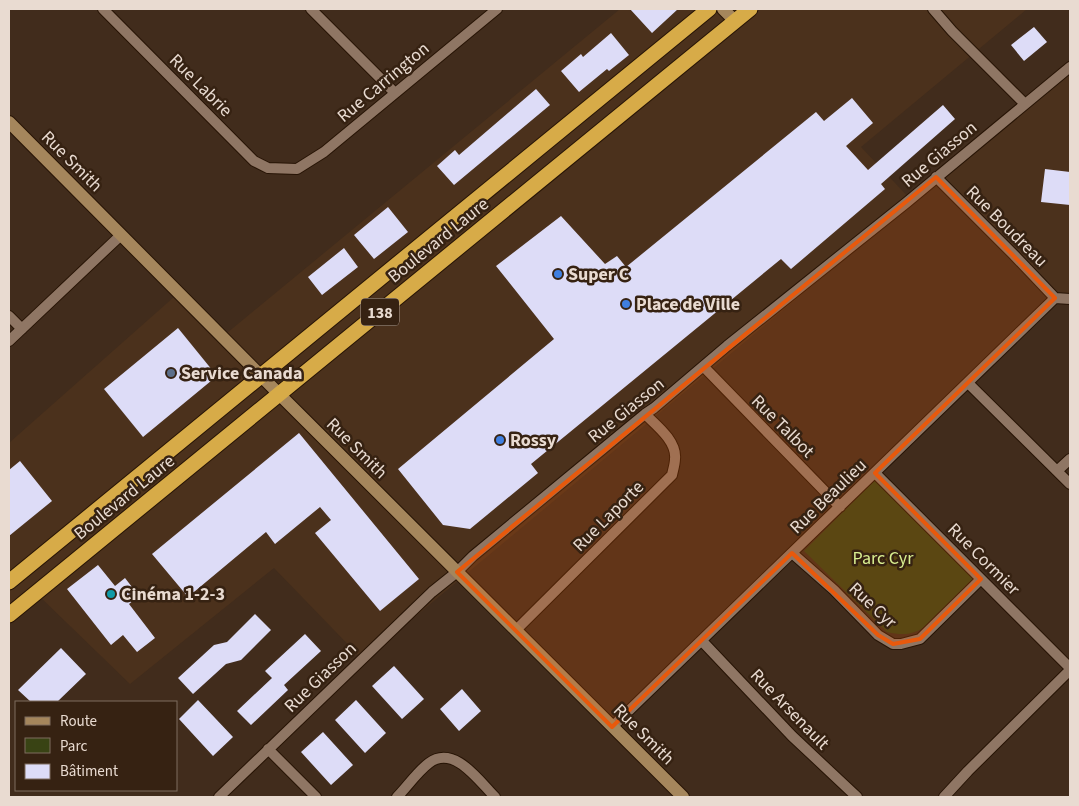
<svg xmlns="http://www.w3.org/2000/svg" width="1079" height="806" font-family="'Source Sans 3',sans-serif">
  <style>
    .built { fill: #4b311c }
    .green { fill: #394314 }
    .building { fill: #dddcf7 }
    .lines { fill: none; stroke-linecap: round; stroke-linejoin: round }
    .street-casing { stroke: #271405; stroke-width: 12 }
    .secondary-casing { stroke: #271405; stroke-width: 14 }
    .highway-casing { stroke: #271405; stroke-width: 17 }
    .street { stroke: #8f7664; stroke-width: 10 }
    .secondary { stroke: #a5865c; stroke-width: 12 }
    .highway { stroke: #d7ab48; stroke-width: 15 }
    .marked { fill: #e8590c; fill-opacity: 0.2; stroke: #e8590c; stroke-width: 4; stroke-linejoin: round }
    .shop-dot { fill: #3f7fe0; stroke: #362212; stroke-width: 2 }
    .service-dot { fill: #5c6f8a; stroke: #362212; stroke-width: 2 }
    .culture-dot { fill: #0f9aa8; stroke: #362212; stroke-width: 2 }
    .labels { text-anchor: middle; stroke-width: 5; stroke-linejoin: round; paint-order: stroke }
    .shield { fill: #362212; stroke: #b3a498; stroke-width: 1 }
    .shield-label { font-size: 16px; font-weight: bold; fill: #e9dbd1 }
    .street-label { font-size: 18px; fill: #e9dbd1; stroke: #362212 }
    .poi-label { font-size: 18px; font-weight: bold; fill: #e9dbd1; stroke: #362212; text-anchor: start }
    .park-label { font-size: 18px; fill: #d9ef91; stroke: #362212 }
  </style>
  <rect width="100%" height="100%" fill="#412c1c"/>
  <path class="built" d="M620 9H1027L861 147 913 202 363 660 274 568 130 684 36 593 9 615V443L183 289 227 333Z
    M1070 72V293L1056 294 941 177Z"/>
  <path class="green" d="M875 480 974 578C964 588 954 599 944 609 925 628 915 639 887 632L804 551Z"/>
  <path class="building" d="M630 9H678L652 33Z
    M1034 27 1047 42 1024 61 1011 45Z
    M611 33 629 55 609 71 607 69 579 92 561 71 581 54 583 57Z
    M536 89 550 105 454 185 437 166 455 150 459 155Z
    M852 98 873 123 846 146 868 170 943 105 955 119 881 184 885 189 791 269 781 259 531 464 538 473 470 529 443 525 398 469 554 339 496 266 561 216 605 264 617 256 626 267 816 112 824 121Z
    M1045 169 1070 172V205L1041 202Z
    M388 207 408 232 374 259 354 235Z
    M344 248 358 267 322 295 308 277Z
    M178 328 217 376 143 437 104 389Z
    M299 433 419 579 380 611 315 533 331 520 320 507 275 544 266 532 188 597 152 554Z
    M20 461 52 501 9 536V470Z
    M98 565 115 586 125 578 139 596 129 604 155 638 137 652 123 635 111 645 67 589Z
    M255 614 271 630 241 660 226 664 193 694 178 678 214 645 227 642Z
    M305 634 321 651 284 685 288 690 251 725 237 711 272 678 265 671Z
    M61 648 86 674 57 702H31L18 690Z
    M394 666 424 699 402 719 372 686Z
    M462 689 481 711 459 731 440 709Z
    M198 700 233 737 213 756 179 719Z
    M356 700 386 733 365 753 335 720Z
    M323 732 353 765 331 785 301 752Z"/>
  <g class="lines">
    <defs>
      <path id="street" d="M103 9 254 161 268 168 297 169 324 152 497 9
        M311 9 395 93
        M933 9 952 31 1025 104
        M936 177 1014 255 1055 298
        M9 316 22 329
        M9 341 121 235
        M704 367 840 507
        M968 383 1070 484
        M1057 471 1070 459
        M875 473 1070 668
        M792 553 834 590 878 635 893 644H901L920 639 981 579
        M516 630 672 475C673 470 675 464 675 459 677 441 656 425 645 414
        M702 641 792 736 857 797
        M612 727 1055 298 1070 299
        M268 749 316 797
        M219 797 432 592 457 572 473 556 645 414 654 408 727 346 906 203 1070 67
        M397 797C407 787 417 772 429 763 454 744 479 781 495 797
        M944 797 968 771 1070 670"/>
      <path id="secondary" d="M723 9 735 21
        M9 122 279 394 683 797"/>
      <path id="highway" d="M9 582 709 9
        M9 615 750 9"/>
    </defs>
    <use href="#street" class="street-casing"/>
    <use href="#secondary" class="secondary-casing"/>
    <use href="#highway" class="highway-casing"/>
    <use href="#street" class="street"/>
    <use href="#secondary" class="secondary"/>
    <use href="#highway" class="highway"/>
  </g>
  <path class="marked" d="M936 177 1055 298 875 473 981 579 920 639 893 644 878 635 792 553 612 727 457 572Z"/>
  <g class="shop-dot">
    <circle cx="558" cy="274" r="5"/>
    <circle cx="626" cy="304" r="5"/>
    <circle cx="500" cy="440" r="5"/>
  </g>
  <circle class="service-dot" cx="171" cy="373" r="5"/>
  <circle class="culture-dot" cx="111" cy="594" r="5"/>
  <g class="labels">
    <rect class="shield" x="361" y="298.5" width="38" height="27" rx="4"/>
    <g class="shield-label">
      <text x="380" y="318">138</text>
    </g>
    <g class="street-label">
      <text transform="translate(383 82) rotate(-40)" y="6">Rue Carrington</text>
      <text transform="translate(201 85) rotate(45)" y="6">Rue Labrie</text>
      <text transform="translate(939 154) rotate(-40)" y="6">Rue Giasson</text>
      <text transform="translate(72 161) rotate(45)" y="6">Rue Smith</text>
      <text transform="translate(1007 226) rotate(45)" y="6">Rue Boudreau</text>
      <text transform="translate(438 240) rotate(-39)" y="6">Boulevard Laure</text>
      <text transform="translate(626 410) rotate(-39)" y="6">Rue Giasson</text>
      <text transform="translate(783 426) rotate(45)" y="6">Rue Talbot</text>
      <text transform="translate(357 448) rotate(45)" y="6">Rue Smith</text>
      <text transform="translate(828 496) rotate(-44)" y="6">Rue Beaulieu</text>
      <text transform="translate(124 497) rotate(-39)" y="6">Boulevard Laure</text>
      <text transform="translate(608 516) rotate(-45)" y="6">Rue Laporte</text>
      <text transform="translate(984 559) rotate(45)" y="6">Rue Cormier</text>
      <text transform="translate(873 605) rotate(43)" y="6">Rue Cyr</text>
      <text transform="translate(320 677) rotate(-44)" y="6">Rue Giasson</text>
      <text transform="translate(790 709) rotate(46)" y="6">Rue Arsenault</text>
      <text transform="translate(644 734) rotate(45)" y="6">Rue Smith</text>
    </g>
    <g class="poi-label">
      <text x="568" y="280">Super C</text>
      <text x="636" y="310">Place de Ville</text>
      <text x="181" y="379">Service Canada</text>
      <text x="510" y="446">Rossy</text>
      <text x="121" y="600">Cinéma 1-2-3</text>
    </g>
    <g class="park-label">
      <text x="883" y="564">Parc Cyr</text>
    </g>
  </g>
  <rect width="1079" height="806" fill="none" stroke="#e9dbd1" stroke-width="20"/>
  <rect x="15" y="701" width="162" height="90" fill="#362212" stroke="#7e6c5e"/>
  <rect x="25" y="717" width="25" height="8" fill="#a5865c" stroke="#7e6c5e"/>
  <text x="60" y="726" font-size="15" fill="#e9dbd1">Route</text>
  <rect x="25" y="738" width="25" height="15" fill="#394314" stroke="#7e6c5e"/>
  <text x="60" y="751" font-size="15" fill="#e9dbd1">Parc</text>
  <rect x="25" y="764" width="25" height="15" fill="#dddcf7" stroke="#7e6c5e"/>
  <text x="60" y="776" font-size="15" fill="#e9dbd1">Bâtiment</text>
</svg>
